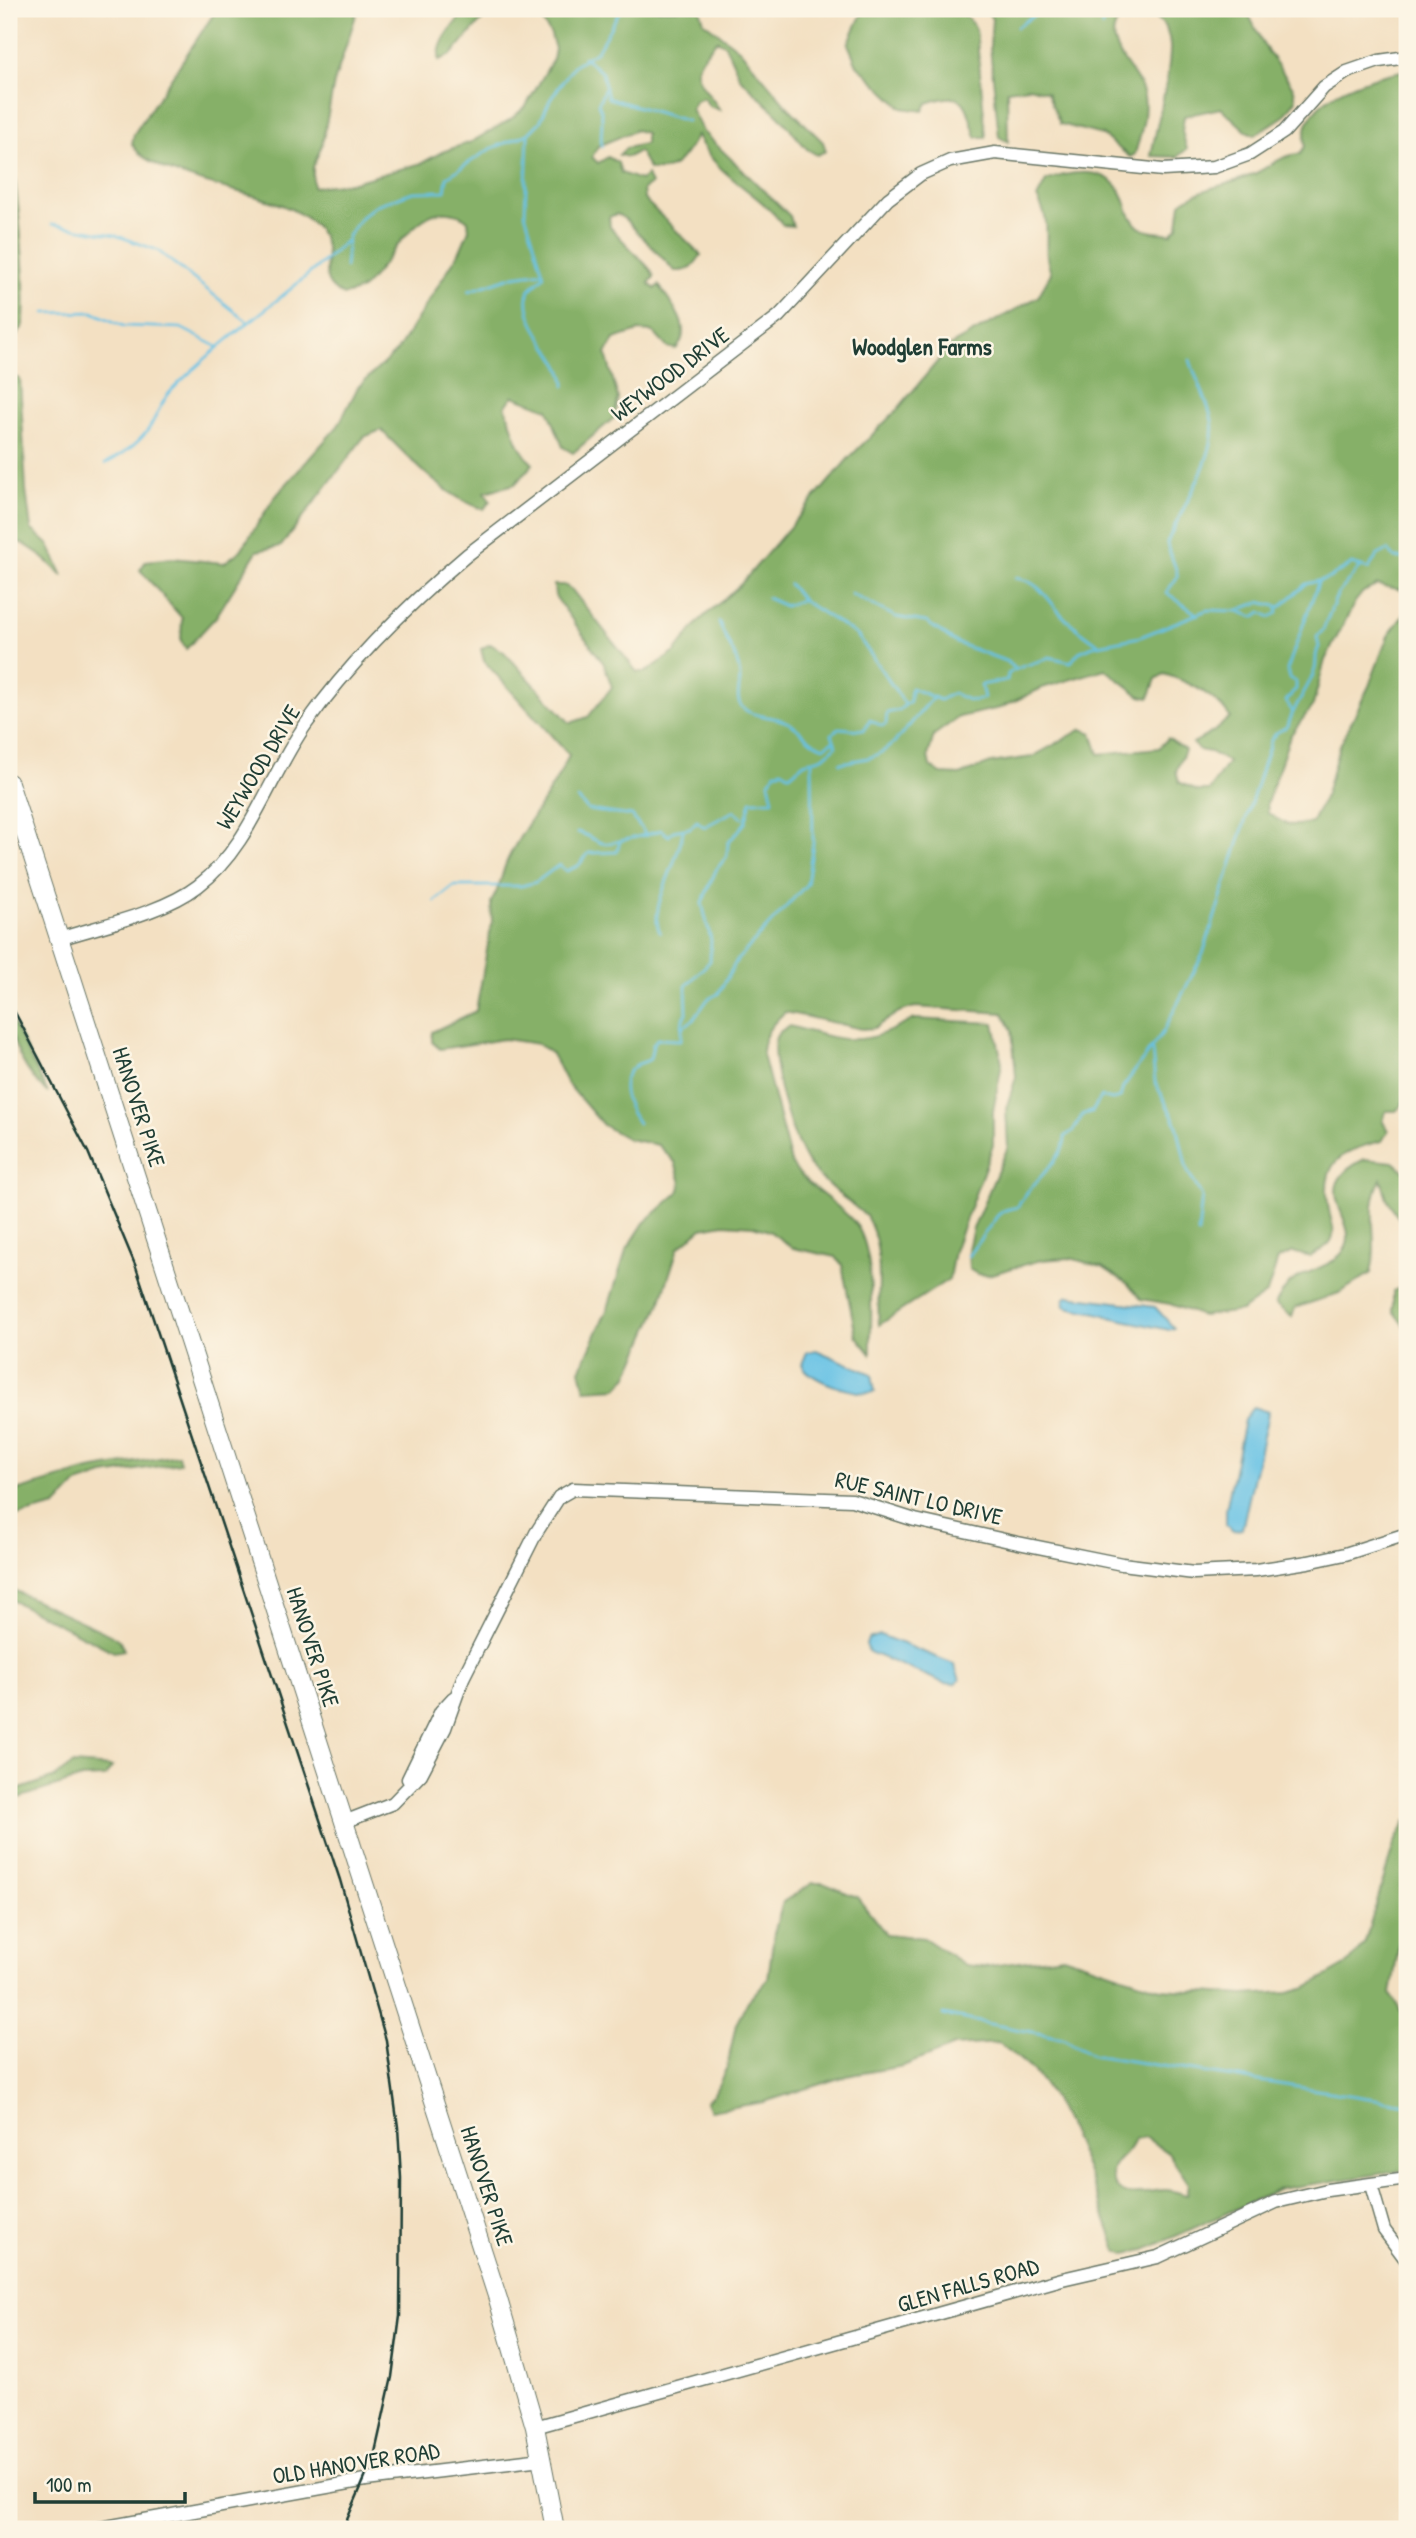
<svg xmlns="http://www.w3.org/2000/svg" width="1416" height="2538" font-family="'Patrick Hand',sans-serif">
  <style>
    .forest { fill: #86b068; stroke: #52764e; stroke-width: 2; fill-rule: evenodd }
    .water { fill: #67c2e5; stroke: #43808c; stroke-width: 2 }
    .lines { fill: none; stroke-linecap: round; stroke-linejoin: round }
    .stream { stroke: #67c2e5; stroke-width: 2.5 }
    .minor-casing { stroke: #697666; stroke-width: 15 }
    .highway-casing { stroke: #697666; stroke-width: 20 }
    .minor { stroke: #fff; stroke-width: 12 }
    .highway { stroke: #fff; stroke-width: 18 }
    .rail { stroke: #1f3d34; stroke-width: 2.5 }
    .labels { text-anchor: middle; stroke-width: 5; stroke-linejoin: round; paint-order: stroke }
    .street-label { font-size: 23px; fill: #1f3d34; stroke: #fcf5e5 }
    .neighbourhood-label { font-size: 24px; font-weight: bold; fill: #1f3d34; stroke: #fcf5e5 }
  </style>
  <rect width="100%" height="100%" fill="#fcf5e5"/>
  <filter id="ink" filterUnits="userSpaceOnUse"><feTurbulence type="fractalNoise" baseFrequency=".0143" numOctaves="2"/><feDisplacementMap in="SourceGraphic" scale="14" xChannelSelector="R" yChannelSelector="G"/><feConvolveMatrix kernelMatrix="1 2 1 2 8 2 1 2 1" color-interpolation-filters="sRGB"/></filter>
  <filter id="wash" filterUnits="userSpaceOnUse"><feTurbulence type="fractalNoise" baseFrequency=".00686" numOctaves="4" result="noise"/><feDisplacementMap in="SourceGraphic" scale="28" xChannelSelector="R" yChannelSelector="G"/><feGaussianBlur stdDeviation="1.57" result="paint"/><feColorMatrix in="noise" values="0 0 0 0 0 0 0 0 0 0 0 0 0 0 0 0 0 1.4 0 .05"/><feComposite in="paint" operator="in"/></filter>
  <g filter="url(#wash)">
    <rect width="100%" height="100%" fill="#f3e0c2"/>
    <path class="forest" d="M217 9H358L334 83 322 145 313 167V187L350 183 422 163 442 152 471 142 511 119 526 106 553 59 555 49 551 35 540 17 541 9H700L704 22 740 50 786 105 823 142 826 151 817 155 807 149 780 117 740 78 725 45 717 40C685 75 696 75 720 110L709 106 704 98 695 101 691 109 703 132 790 216 793 226 783 225C757 189 717 179 697 135 685 155 675 176 649 169L639 151 628 157 619 155 626 148 645 144V133L636 130 598 146 592 157 598 163 608 157 618 163 621 173 640 180 647 175 651 184 643 189 644 199 701 255C693 267 689 272 675 271L625 219 617 214 609 217 610 227 651 270 654 277 649 283 655 289 659 285C671 304 695 329 676 349L667 347 653 332 639 331 614 339 606 354 618 398 615 417 573 453 563 447 548 409 513 396 505 407C515 430 515 446 533 464L515 484 485 492 490 501 484 509C444 498 410 458 381 430L364 437 281 546 257 551 216 617 186 649 181 641 182 618 140 570 146 561 172 558 224 563 241 550 274 498 338 426 358 387 397 351 460 251 469 230 468 221C425 185 389 264 364 287 359 292 351 293 344 295 314 283 333 263 324 240 318 223 301 213 284 206 249 190 150 178 132 144L134 134Z
      M465 9H492L451 55 439 60C438 38 455 27 465 9Z
      M864 9H961L976 29 986 137H976C965 102 967 89 927 103L923 111 902 108 857 65 848 44Z
      M986 9H1246L1263 44 1294 89 1296 100 1284 116 1255 135 1246 131 1221 108 1184 116 1182 131 1187 149 1177 157 1151 156C1156 127 1171 73 1170 46 1168 5 1121 2 1114 30 1108 52 1141 75 1144 97 1147 116 1140 136 1135 154L1130 157 1102 135 1060 124 1047 92 1029 87 1007 90 1008 142 999 137 990 47 992 19Z
      M1407 70V591L1378 585 1363 592 1355 602 1325 660 1313 705 1290 736 1267 803 1268 813C1285 825 1292 828 1312 822L1326 794 1339 747 1369 686 1388 636 1407 610V1086L1403 1104 1396 1111H1386L1383 1122 1388 1131 1382 1141C1336 1151 1319 1166 1330 1215 1332 1224 1336 1232 1331 1241 1327 1248 1316 1252 1310 1257L1293 1252 1278 1259 1267 1293 1241 1311 1202 1316 1170 1304 1141 1299 1128 1284 1102 1267 1070 1258 1041 1260 988 1275 977 1274 969 1269 968 1249 973 1228 1008 1147 1006 1109 1016 1077 1012 1030 1003 1013 915 1007 899 1012 874 1028 862 1029 785 1012C772 1024 764 1033 762 1051L791 1163C807 1188 835 1200 854 1222 877 1249 870 1319 871 1354L856 1335 842 1265 836 1257 793 1248 769 1231 753 1226 724 1224 702 1228 678 1248 660 1304 628 1376 617 1388 585 1390 580 1370 608 1308 626 1251 644 1223 678 1193 681 1183 675 1162 658 1145 628 1139 603 1125 566 1082 552 1054 538 1044 504 1039 440 1049 432 1042V1032L476 1011 492 922 491 902C500 889 501 875 507 861 524 824 553 793 569 755L484 661 481 649 490 644 504 652 570 723 588 717 612 687 604 664 555 596 554 585H564L572 590 637 672H646L675 652 700 620 741 584 848 459 897 410 951 345 1038 297 1051 273C1040 246 1055 227 1037 198L1046 181C1067 172 1101 166 1118 187 1127 198 1127 218 1139 227 1146 233 1161 232 1171 234L1178 226 1181 203C1202 186 1230 186 1254 174 1269 167 1283 154 1300 154L1305 146C1299 95 1370 77 1407 70ZM1105 669 1140 696 1149 698 1156 679 1164 674C1189 682 1215 695 1230 717L1213 732 1193 743 1199 750 1210 752 1228 762 1209 791H1197L1179 782 1176 771 1185 750 1168 738 1159 748 1099 754 1092 733 1082 729 1032 757 991 763 960 775 941 774 930 766 928 756 934 735 959 717 1000 708 1042 688Z
      M9 157C18 176 28 301 23 325 22 330 18 334 14 338L9 337Z
      M12 376 20 379 26 490 31 529 49 545 63 576C47 562 30 541 9 541V382Z
      M9 1015 48 1093C27 1076 9 1042 9 1015Z
      M914 1019 994 1023 1002 1063 993 1111V1145L954 1251 949 1279 879 1325C876 1289 886 1249 866 1216 849 1201 828 1187 813 1170 794 1149 770 1068 775 1041 776 1033 782 1030 789 1026 846 1041 860 1049 914 1019Z
      M1365 1159 1393 1162 1407 1173V1231L1387 1199 1381 1179C1364 1212 1380 1237 1371 1273L1339 1293 1295 1308 1292 1317 1275 1304C1280 1297 1285 1287 1291 1282 1306 1270 1337 1266 1346 1247 1359 1219 1305 1187 1365 1159Z
      M1407 1285V1330L1393 1311V1291Z
      M178 1455 180 1463 104 1475 77 1484 56 1506 9 1518V1493L89 1470Z
      M9 1588 113 1636 120 1641 124 1650 114 1652 9 1599Z
      M73 1764 112 1767 105 1777 82 1778 9 1801V1793L55 1777Z
      M1407 1820V1866L1401 1883 1400 1938 1391 1994 1401 2012 1407 2015V2170L1280 2189 1145 2250 1126 2254 1117 2250C1096 2196 1071 2113 1033 2071 1023 2061 1010 2052 999 2043L954 2046 903 2066 846 2076 764 2102 710 2111 706 2102 714 2094 727 2067 736 2024 748 2001 768 1979 774 1933 783 1902 813 1883H823L857 1897 886 1934 924 1938 965 1965 983 1967 1063 1956 1162 1989 1244 1995 1288 1992 1307 1987 1349 1963 1365 1942 1394 1844ZM1145 2137 1169 2154 1189 2184 1187 2195C1180 2193 1172 2190 1165 2190 1148 2190 1126 2203 1115 2185 1112 2180 1111 2175 1113 2169 1117 2157 1129 2155 1134 2139Z"/>
    <path class="water" d="M1068 1296 1155 1307 1174 1328 1169 1330 1109 1317C1098 1311 1080 1312 1065 1306L1064 1299Z
      M816 1350 872 1374 875 1392C857 1396 809 1381 802 1364L807 1352Z
      M1253 1407 1268 1412 1267 1419 1242 1529 1233 1531 1226 1525V1510L1244 1420Z
      M880 1635 954 1664 960 1680 955 1684 944 1683 869 1652 866 1645 868 1639Z"/>
    <g class="lines">
      <path class="stream" d="M1017 27 1043 9
        M1102 27 1103 9
        M584 57 602 73 608 98 687 121
        M528 134 525 213 544 276 529 290C519 327 566 357 565 386
        M602 147C599 132 606 117 598 104L604 90
        M52 224 115 235 157 250 248 322
        M345 267 348 236 361 217 376 205 413 192 445 191 447 177 490 149 528 134 540 122 550 100 574 65 597 51 621 9
        M469 291 514 276 543 272
        M45 313 93 312 123 326 181 328 218 347
        M1190 360C1196 380 1208 401 1212 421 1218 456 1180 510 1167 543 1168 553 1179 570 1177 577 1175 582 1169 587 1167 593L1198 615
        M105 464C122 455 139 444 150 427 157 415 162 400 172 390 226 335 291 294 346 241
        M1015 578C1042 581 1048 602 1066 619 1076 628 1087 636 1098 644
        M789 584 802 600 857 635 905 704
        M851 594 896 617 926 622 957 643 1008 662 1015 669
        M767 598 785 606 802 600
        M1238 611 1254 617 1261 612 1270 617 1278 613 1277 606
        M719 622C725 641 739 656 740 677 740 690 733 703 747 711 759 718 776 716 789 723 802 730 807 742 824 747L834 740
        M1292 711 1286 701 1296 689V682L1289 678 1287 670 1318 583
        M840 763C850 761 862 760 871 757 896 750 916 714 934 697
        M578 799 588 810 632 816 647 836
        M577 832C586 834 593 840 602 843 609 845 653 833 661 830L669 836 673 831 690 828 697 821 704 827 734 811 743 818
        M435 901 454 886H521L536 882 559 865 566 871 578 866 589 853 617 852 620 841
        M660 932C647 909 680 861 683 830
        M683 1027 693 1020 708 999 718 994 737 960 807 884 813 843 812 762
        M1152 1050 1155 1082 1177 1125 1187 1170 1202 1196 1198 1234
        M638 1123C627 1107 614 1081 635 1066 639 1062 645 1063 650 1059L653 1045 657 1039 681 1040 683 1019 687 1013 686 986 710 961 711 940 702 903 716 870 727 856 728 843 745 823 751 801 773 800 769 782 776 772 782 770 790 775 804 763 823 757 836 746 832 734 839 728 864 730 870 720 882 726 886 724 887 713 899 710 910 701 911 688 940 700 953 693C962 698 974 704 984 698L981 685 1007 680 1008 674C1021 664 1036 664 1049 657L1071 662 1079 652 1093 646 1140 637 1207 610 1236 611 1260 602 1280 607 1306 584 1330 578 1352 564 1368 569 1378 555 1388 550 1395 558H1407
        M968 1256 998 1215 1005 1210 1018 1207C1027 1184 1066 1160 1065 1136L1073 1131 1083 1114 1092 1112 1101 1097 1112 1100 1120 1098 1123 1087 1163 1032 1203 954 1271 740 1276 733 1288 726C1293 705 1309 689 1315 669 1317 661 1314 655 1319 647L1317 637 1323 630 1337 595 1360 567
        M943 2015 1063 2038 1092 2055 1407 2104"/>
    </g>
  </g>
  <g filter="url(#ink)">
    <g class="lines">
      <defs>
        <path id="minor" d="M59 939C102 925 163 913 198 886 250 847 269 776 306 724 350 662 409 604 467 555L779 316 888 199 921 174 950 161 995 153 1163 170 1214 167 1250 154 1284 132 1324 87 1347 72 1379 61 1407 57
          M408 1779 441 1711 453 1698
          M344 1822 393 1803 421 1774 445 1728 463 1678 536 1533 559 1497 573 1489 852 1500 915 1520 1018 1543 1122 1564 1194 1573 1256 1570 1308 1562 1345 1554 1407 1534
          M1371 2185 1384 2230 1407 2261
          M535 2427 1062 2279 1158 2257 1276 2202 1327 2190 1407 2179
          M95 2529 366 2480 542 2459"/>
        <path id="highway" d="M9 783 498 2299 535 2427 555 2529"/>
      </defs>
      <use href="#minor" class="minor-casing"/>
      <use href="#highway" class="highway-casing"/>
      <use href="#minor" class="minor"/>
      <use href="#highway" class="highway"/>
      <path class="rail" d="M9 1001 88 1152 136 1267 340 1880 386 2040 398 2127 401 2178 400 2316 392 2377 374 2457 343 2529"/>
    </g>
  </g>
  <g class="labels">
    <g class="street-label">
      <text transform="translate(670 374) rotate(-37)" y="8">WEYWOOD DRIVE</text>
      <text transform="translate(258 767) rotate(-59)" y="8">WEYWOOD DRIVE</text>
      <text transform="translate(139 1107) rotate(72)" y="8">HANOVER PIKE</text>
      <text transform="translate(919 1498) rotate(13)" y="8">RUE SAINT LO DRIVE</text>
      <text transform="translate(313 1647) rotate(72)" y="8">HANOVER PIKE</text>
      <text transform="translate(487 2186) rotate(72)" y="8">HANOVER PIKE</text>
      <text transform="translate(968 2285) rotate(-16)" y="8">GLEN FALLS ROAD</text>
      <text transform="translate(356 2463) rotate(-9)" y="8">OLD HANOVER ROAD</text>
    </g>
    <g class="neighbourhood-label">
      <text x="922" y="355">Woodglen Farms</text>
    </g>
  </g>
  <rect width="1416" height="2538" fill="none" stroke="#fcf5e5" stroke-width="35"/>
  <path d="M35 2492v10h150v-10" fill="none" stroke="#1f3d34" stroke-width="3.5"/>
  <text x="46" y="2492" font-size="21" fill="#1f3d34" stroke="#fcf5e5" stroke-width="5" paint-order="stroke">100 m</text>
</svg>
